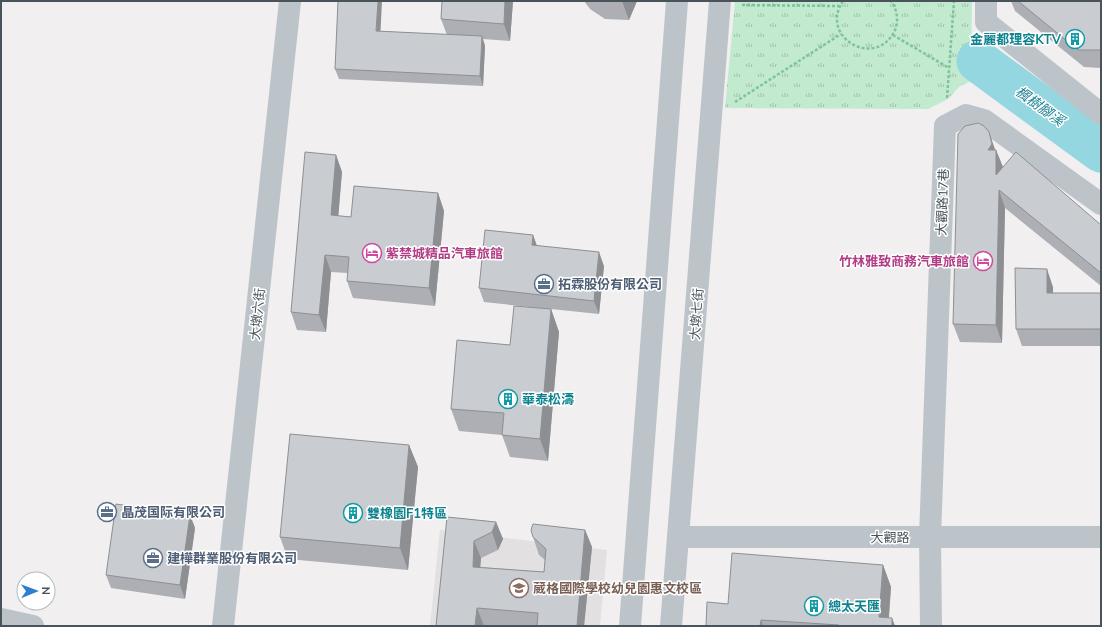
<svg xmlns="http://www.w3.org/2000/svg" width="1102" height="627" font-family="'Nunito Sans','Noto Sans TC',sans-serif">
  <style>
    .education { fill: #e2e0e0 }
    .park { fill: url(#park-tufts) }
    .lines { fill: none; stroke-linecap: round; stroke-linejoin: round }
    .river { stroke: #94d7e1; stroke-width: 43 }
    .path { stroke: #7ec39c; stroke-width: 2.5; stroke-dasharray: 3 2; stroke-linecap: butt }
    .minor { stroke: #bcc4ca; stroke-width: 22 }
    .tertiary { stroke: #bcc4ca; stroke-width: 22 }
    .wall { fill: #adafb4 }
    .shaded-wall { fill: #8d8f92 }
    .building { fill: #c9ccd1; stroke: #8d8f92 }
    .labels { text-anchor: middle; stroke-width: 3; stroke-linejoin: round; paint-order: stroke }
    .culture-label { font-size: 13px; font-weight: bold; fill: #0d838f; stroke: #fff; text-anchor: start }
    .street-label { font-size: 13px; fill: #49535a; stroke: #fff }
    .hotel-label { font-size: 13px; font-weight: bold; fill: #b23c85; stroke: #fff; text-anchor: start }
    .service-label { font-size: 13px; font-weight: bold; fill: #4e5e75; stroke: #fff; text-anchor: start }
    .education-label { font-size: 13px; font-weight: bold; fill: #785e54; stroke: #fff; text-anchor: start }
    .water-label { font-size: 14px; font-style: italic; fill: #1c8292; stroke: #fff }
  </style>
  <defs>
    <pattern id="park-tufts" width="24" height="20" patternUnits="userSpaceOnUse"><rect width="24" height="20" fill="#c2eace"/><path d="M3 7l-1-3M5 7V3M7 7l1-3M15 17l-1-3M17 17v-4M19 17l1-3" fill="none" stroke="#a0c0aa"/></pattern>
  </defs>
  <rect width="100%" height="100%" fill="#f1efef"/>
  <path class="education" d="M440 530 607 550 600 626H430Z"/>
  <path class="park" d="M735 1H972L971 81 960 86 948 99 928 109 725 108Z"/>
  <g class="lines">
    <path class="river" d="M978 61 1101 151"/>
    <path class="path" d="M843 1C818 38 877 70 895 30 899 21 897 9 891 1
      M742 5 839 6
      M893 35 949 68
      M947 98 954 1
      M735 102 841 34"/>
    <path class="minor" d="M986 1V22L1101 114
      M679 537H1101
      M1 619 33 626
      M223 626 290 1
      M931 626 930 537 945 126 966 115 984 120 1101 204"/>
    <path class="tertiary" d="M630 626 677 1
      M671 626 720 1"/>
  </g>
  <path class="wall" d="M442 1H513L510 41 483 39 485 46 483 86 339 79 335 69 381 31 447 35 441 19Z
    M584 1H637L629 20 605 19 590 9Z
    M1011 1H1101V68L1084 67 1015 11Z
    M996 150 1003 168 1101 225V286L1005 208 1002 343 960 342 953 324Z
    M336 155 342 172 338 216 351 217 438 193 444 211 435 306 353 298 347 281 348 273 331 272 326 332 297 330 291 312Z
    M533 235 537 246 604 266 599 314 551 309 559 332 548 461 510 457 502 435 459 431 451 409 510 345 548 309 484 302 479 288Z
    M1053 287V293H1101V346H1022L1016 329Z
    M409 445 418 467 408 570 288 559 280 537Z
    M190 515 195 528 185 599 111 588 106 575Z
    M447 517 496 522 503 539 498 550 481 558 480 567 544 572 545 560 539 555 533 537 585 530 592 547 584 626H436Z
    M883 565 891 587 889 618H892L895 626H706L728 604Z"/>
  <path class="shaded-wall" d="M378 1H382L380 41 376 31Z
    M505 1H513L510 41 504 24Z
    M622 1H637L629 20Z
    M482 36 485 46 483 86 480 76Z
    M989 132 996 152V150L1003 167 1002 193 988 150Z
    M336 155 342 172 337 232 331 215Z
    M999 190 1005 208 1002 343 996 325Z
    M438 193 444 211 435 306 429 288Z
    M533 235 538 249 532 245Z
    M599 252 604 266 599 314 594 301Z
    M325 255 331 272 326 332 319 315Z
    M1047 269 1053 287V310L1047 293Z
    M551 309 559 332 548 461 540 439Z
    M409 445 418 467 408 570 400 548Z
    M190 515 195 528 185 599 180 585Z
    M496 522 503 539 498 550 492 532Z
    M585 530 592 547 584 626H577Z
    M474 541 481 558 479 584 473 567Z
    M883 565 891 587 888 626 879 617Z
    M477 608 484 626H475Z
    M892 618 895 626H892Z
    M761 620 763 626H760Z"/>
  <path class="building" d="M338 1H378L376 31 482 36 480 76 335 69Z
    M442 1H505L504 24 441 19Z
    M1018 1H1101V50H1078Z
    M978 123 984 126 989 132 992 144 988 150H996V175L1016 152 1101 225V273L999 190 996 325 953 324 958 134 965 126Z
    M305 152 336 155 331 215 351 217 354 186 438 193 429 288 347 281 349 257 325 255 319 315 291 312Z
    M485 230 533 235 532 245 599 252 594 301 479 288Z
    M1015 268 1047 269V293H1101V329H1016Z
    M514 306 551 309 540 439 502 435 504 413 451 409 457 340 510 345Z
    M290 434 409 445 400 548 280 537Z
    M116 504 190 515 180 585 106 575Z
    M447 517 496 522 492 532 474 541 473 567 544 572 546 549 533 537 531 530 533 524 585 530 577 626H537L538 613 477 608 475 626H436Z
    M732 553 883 565 879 617 892 618V626H838L839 625 761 620 760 626H706L707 602 728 604Z"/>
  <defs>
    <symbol id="building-ring" viewBox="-11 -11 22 22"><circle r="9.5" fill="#fff" stroke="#0f9aa8" stroke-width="1.5"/><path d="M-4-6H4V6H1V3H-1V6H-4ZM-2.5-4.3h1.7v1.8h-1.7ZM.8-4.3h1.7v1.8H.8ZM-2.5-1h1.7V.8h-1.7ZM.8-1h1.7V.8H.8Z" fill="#0f9aa8"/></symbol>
    <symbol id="hotel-ring" viewBox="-11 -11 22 22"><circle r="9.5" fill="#fff" stroke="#d1479c" stroke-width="1.5"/><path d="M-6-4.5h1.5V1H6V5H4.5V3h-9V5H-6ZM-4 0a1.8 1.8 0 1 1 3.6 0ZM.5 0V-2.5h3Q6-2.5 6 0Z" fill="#d1479c"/></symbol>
    <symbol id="office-ring" viewBox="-11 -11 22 22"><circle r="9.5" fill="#fff" stroke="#5c6f8a" stroke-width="1.5"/><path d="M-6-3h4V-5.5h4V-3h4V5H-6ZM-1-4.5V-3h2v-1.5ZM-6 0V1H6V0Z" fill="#5c6f8a"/></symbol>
    <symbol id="school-ring" viewBox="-11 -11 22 22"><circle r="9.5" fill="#fff" stroke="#8d6e63" stroke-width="1.5"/><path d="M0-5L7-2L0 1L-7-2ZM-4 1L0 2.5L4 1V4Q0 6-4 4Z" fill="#8d6e63"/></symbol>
  </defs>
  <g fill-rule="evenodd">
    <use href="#building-ring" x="1064" y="28" width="22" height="22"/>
    <use href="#hotel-ring" x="361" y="242" width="22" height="22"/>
    <use href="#hotel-ring" x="972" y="250" width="22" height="22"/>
    <use href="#office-ring" x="533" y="273" width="22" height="22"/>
    <use href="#building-ring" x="497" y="388" width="22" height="22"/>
    <use href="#office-ring" x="96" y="501" width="22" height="22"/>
    <use href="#building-ring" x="342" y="502" width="22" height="22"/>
    <use href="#office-ring" x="142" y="547" width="22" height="22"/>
    <use href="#school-ring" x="508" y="577" width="22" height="22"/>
    <use href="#building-ring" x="803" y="595" width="22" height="22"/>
  </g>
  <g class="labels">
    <g class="culture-label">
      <text x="1061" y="44" text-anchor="end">金麗都理容KTV</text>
      <text x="522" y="404">華泰松濤</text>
      <text x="367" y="518">雙橡園F1特區</text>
      <text x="828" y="611">總太天匯</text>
    </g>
    <g class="street-label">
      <text transform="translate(942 202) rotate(-88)" y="5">大觀路17巷</text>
      <text transform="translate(257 314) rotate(-84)" y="5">大墩六街</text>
      <text transform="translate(696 314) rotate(-86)" y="5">大墩七街</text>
      <text x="890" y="542">大觀路</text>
    </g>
    <g class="hotel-label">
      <text x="386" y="258">紫禁城精品汽車旅館</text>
      <text x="969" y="266" text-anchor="end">竹林雅致商務汽車旅館</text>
    </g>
    <g class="service-label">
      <text x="558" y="289">拓霖股份有限公司</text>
      <text x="121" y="517">晶茂国际有限公司</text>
      <text x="167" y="563">建樺群業股份有限公司</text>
    </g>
    <g class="education-label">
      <text x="533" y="593">葳格國際學校幼兒園惠文校區</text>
    </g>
    <g class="water-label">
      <text transform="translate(1040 106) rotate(36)" y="5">楓樹腳溪</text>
    </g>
  </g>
  <rect width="1102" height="627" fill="none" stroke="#49535a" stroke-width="4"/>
  <g transform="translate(36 591) rotate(89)"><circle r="19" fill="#ffffff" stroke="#b6babd"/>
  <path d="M0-3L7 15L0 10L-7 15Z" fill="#2e7ecb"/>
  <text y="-6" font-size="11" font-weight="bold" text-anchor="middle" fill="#49535a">N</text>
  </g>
</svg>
